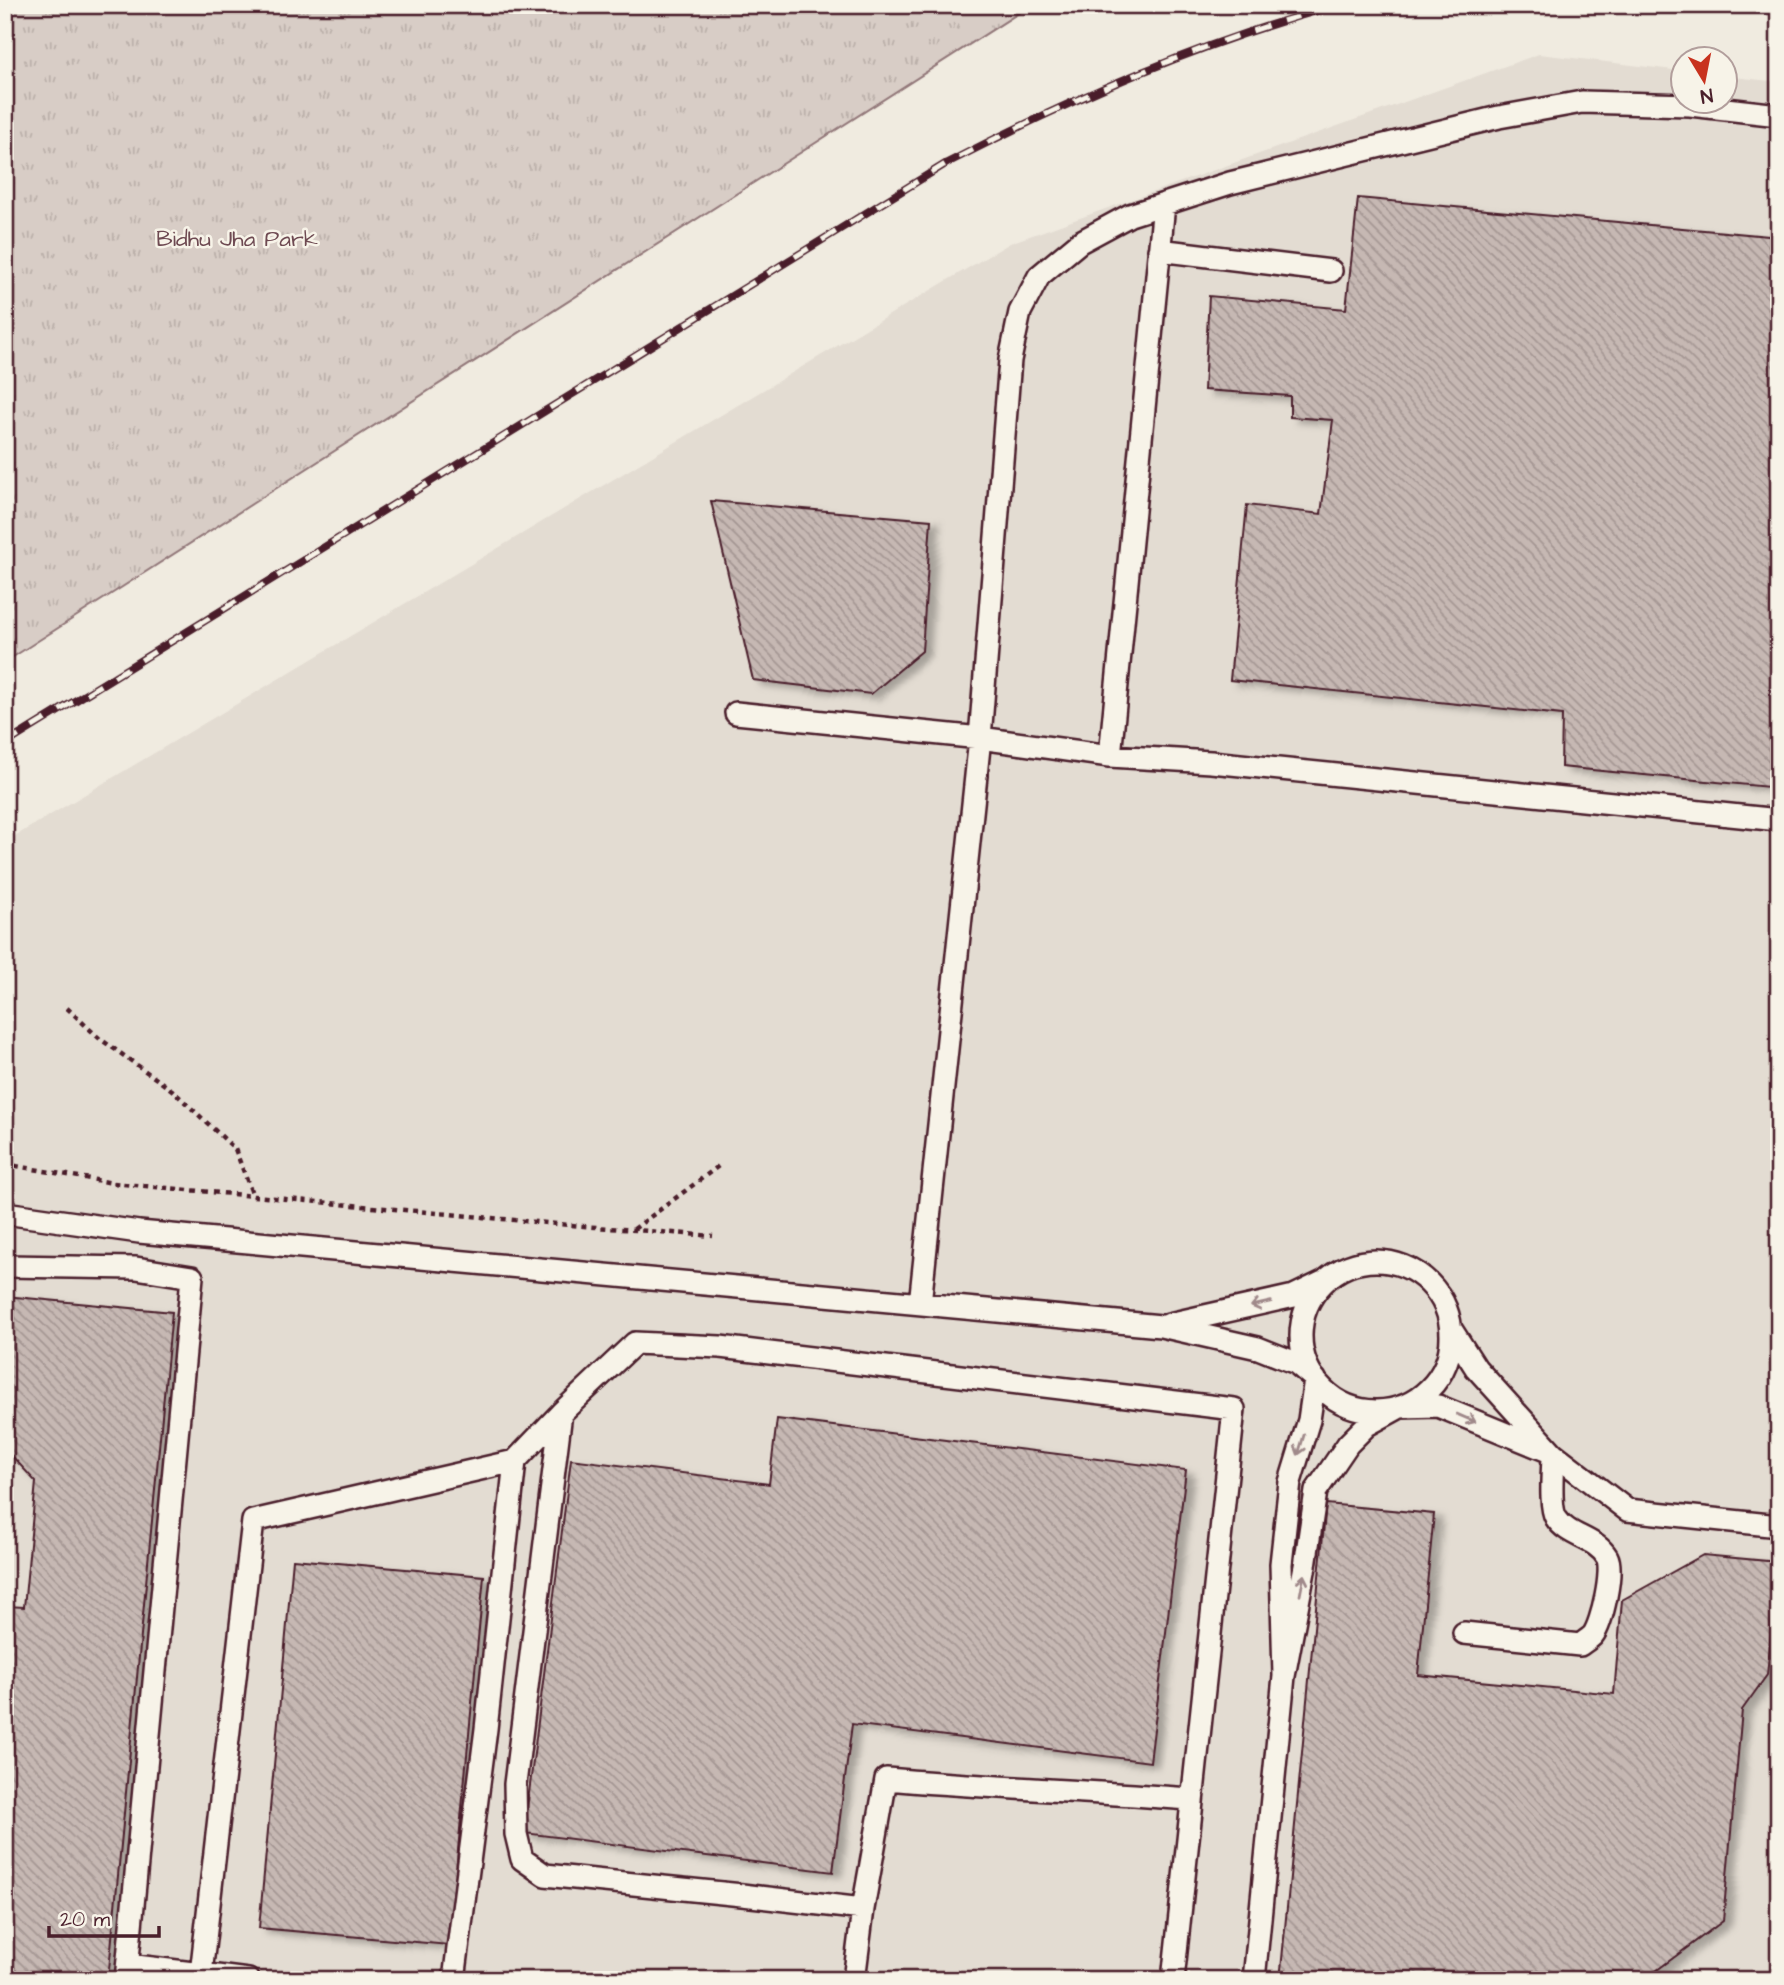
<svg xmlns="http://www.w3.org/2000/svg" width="1784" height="1985" font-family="'Architects Daughter',sans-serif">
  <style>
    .built { fill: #e3dcd2 }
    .park { fill: url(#park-tufts); stroke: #917678; stroke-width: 2 }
    .building { fill: url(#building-back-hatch); stroke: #4a1f2b; stroke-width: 2; filter: url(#shadow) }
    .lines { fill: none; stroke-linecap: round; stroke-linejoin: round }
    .lane-casing { stroke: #4a1f2b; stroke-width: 26 }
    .path { stroke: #4a1f2b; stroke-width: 4.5; stroke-dasharray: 5 5; stroke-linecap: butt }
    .lane { stroke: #f7f3e8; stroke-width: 21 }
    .rail-casing { stroke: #4a1f2b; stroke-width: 8 }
    .rail { stroke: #f7f3e8; stroke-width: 5; stroke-dasharray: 16; stroke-linecap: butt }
    .oneway { stroke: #a0898a }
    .labels { text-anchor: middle; stroke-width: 5; stroke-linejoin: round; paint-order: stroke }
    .park-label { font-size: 23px; fill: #6e4a52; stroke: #f7f3e8 }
  </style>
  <defs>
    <pattern id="park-tufts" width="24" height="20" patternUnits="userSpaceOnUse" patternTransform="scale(1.75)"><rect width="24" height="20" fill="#d8cdc6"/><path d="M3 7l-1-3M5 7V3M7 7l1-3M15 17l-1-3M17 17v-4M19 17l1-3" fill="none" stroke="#bbb0aa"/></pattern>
    <pattern id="building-back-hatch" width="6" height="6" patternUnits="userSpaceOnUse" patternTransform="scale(1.75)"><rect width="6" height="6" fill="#c6b8b3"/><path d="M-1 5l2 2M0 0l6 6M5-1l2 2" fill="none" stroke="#a39592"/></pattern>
    <filter id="shadow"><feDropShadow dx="8" dy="4.5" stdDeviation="3.5" flood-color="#0004"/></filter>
  </defs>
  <rect width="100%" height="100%" fill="#f0ebe0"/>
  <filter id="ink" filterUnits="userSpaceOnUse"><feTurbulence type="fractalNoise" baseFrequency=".0143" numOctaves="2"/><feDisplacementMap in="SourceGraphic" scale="14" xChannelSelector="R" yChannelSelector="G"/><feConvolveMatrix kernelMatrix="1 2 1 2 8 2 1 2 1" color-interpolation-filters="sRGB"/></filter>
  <g filter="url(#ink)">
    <path class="built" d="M1539 54 1682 71V102H1724L1725 76 1779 82V1980H5V842L1010 243Z"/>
    <path class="park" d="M5 5H1031L5 662Z"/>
    <path class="building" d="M1358 198 1779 237V788L1561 767 1562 715 1230 680 1247 505 1321 514 1333 420 1290 417V396L1204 390 1209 296 1346 309Z
      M711 501 931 520 922 651 871 694 753 680Z
      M5 1296 172 1312 108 1980H5V1620L7 1606 24 1607 36 1482 11 1455 5 1454Z
      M777 1419 1186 1470 1150 1762 852 1724 833 1872 524 1833 571 1459 769 1484Z
      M1326 1504 1434 1514 1418 1675 1614 1694 1622 1600 1703 1555 1778 1562 1767 1675 1742 1710 1723 1921 1645 1979 1618 1976V1980H1280Z
      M293 1559 484 1576 449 1945 259 1928Z"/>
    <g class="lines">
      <defs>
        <path id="lane" d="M1159 250 1331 271
          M736 713 980 738 1110 756 1211 762 1779 820
          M1110 756 1164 204
          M5 1213 139 1232 1161 1326 1258 1348 1296 1363 1315 1379 1309 1420 1290 1482 1281 1564 1284 1676
          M1301 1336a75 75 0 1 1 150 0a75 75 0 1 1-150 0Z
          M5 1266 136 1268 192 1277 126 1980
          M920 1304 980 738 1010 360 1020 312 1039 276 1080 242 1130 215 1230 183 1499 117 1582 102 1690 105 1779 115
          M1169 1324 1294 1296 1323 1282
          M1451 1329 1476 1368 1553 1453 1627 1510 1779 1526
          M561 1413 515 1784 516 1834 522 1859 545 1875 742 1895 863 1909
          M515 1461 561 1413 635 1343 720 1347 1234 1409 1173 1980
          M1464 1633 1580 1645C1584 1642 1589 1639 1593 1635 1602 1623 1614 1570 1607 1557 1595 1537 1568 1537 1556 1518 1549 1506 1553 1468 1553 1453
          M128 1965 201 1974V1980
          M248 1980 201 1974 253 1521 515 1461 486 1729 454 1980
          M854 1980 863 1909 886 1779C988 1788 1090 1791 1192 1799
          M1254 1980 1284 1676 1305 1566 1316 1491 1348 1444 1367 1425 1400 1407 1438 1406 1553 1453"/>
      </defs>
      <use href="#lane" class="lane-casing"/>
      <path class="path" d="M67 1008 99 1038 172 1090 235 1149 253 1196
        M5 1164 113 1183 557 1224 713 1236
        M634 1229 720 1165"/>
      <use href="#lane" class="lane"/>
      <defs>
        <path id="rail" d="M5 744 947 163C1073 98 1201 42 1338 5"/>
      </defs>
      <use href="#rail" class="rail-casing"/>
      <use href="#rail" class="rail"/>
    </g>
    <defs><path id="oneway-shaft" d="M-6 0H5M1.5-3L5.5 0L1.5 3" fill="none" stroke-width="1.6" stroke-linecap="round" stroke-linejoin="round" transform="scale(1.75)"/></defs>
    <g class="oneway">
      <use href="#oneway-shaft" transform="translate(1261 1304) rotate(167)"/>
      <use href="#oneway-shaft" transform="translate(1466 1418) rotate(23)"/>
      <use href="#oneway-shaft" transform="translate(1301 1445) rotate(107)"/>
      <use href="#oneway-shaft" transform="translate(1302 1585) rotate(-79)"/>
    </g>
  </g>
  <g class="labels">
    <g class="park-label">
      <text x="237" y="246">Bidhu Jha Park</text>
    </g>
  </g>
  <rect width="1784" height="1985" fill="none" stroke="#f7f3e8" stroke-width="28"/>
  <rect x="14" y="14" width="1756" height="1957" fill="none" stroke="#4a1f2b" stroke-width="2.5" filter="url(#ink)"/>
  <g transform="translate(1704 80) rotate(170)"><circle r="33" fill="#f7f3e8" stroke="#b29e9c" stroke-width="2"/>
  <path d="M0-5L12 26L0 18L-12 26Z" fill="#c8321e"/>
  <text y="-10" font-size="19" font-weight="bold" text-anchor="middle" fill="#4a1f2b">N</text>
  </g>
  <path d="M49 1926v10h110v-10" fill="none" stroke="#4a1f2b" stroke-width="3.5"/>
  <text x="60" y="1926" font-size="21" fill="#4a1f2b" stroke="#f7f3e8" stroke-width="5" paint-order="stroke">20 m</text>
</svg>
